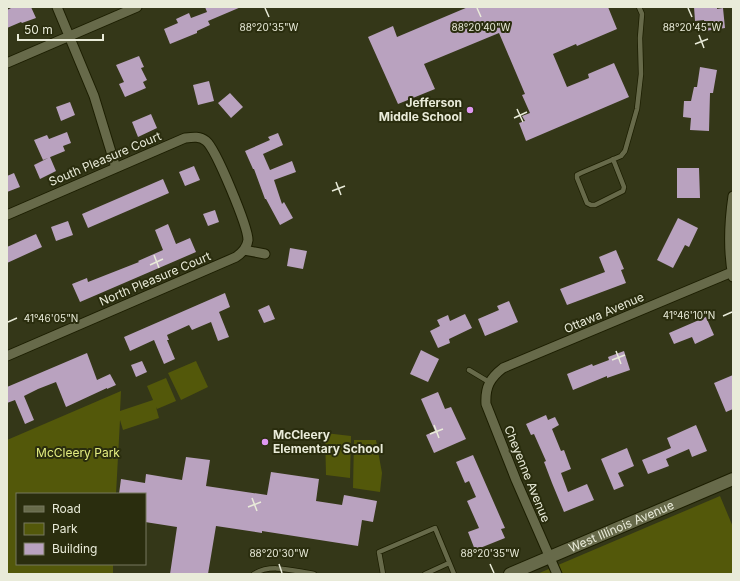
<svg xmlns="http://www.w3.org/2000/svg" width="740" height="581" font-family="Inter,sans-serif">
  <style>
    .green { fill: #53580a }
    .building { fill: #b9a2bf }
    .lines { fill: none; stroke-linecap: round; stroke-linejoin: round }
    .lane-casing { stroke: #1c1e01; stroke-width: 6 }
    .street-casing { stroke: #1c1e01; stroke-width: 11 }
    .secondary-casing { stroke: #1c1e01; stroke-width: 14 }
    .lane { stroke: #676a4a; stroke-width: 4.5 }
    .street { stroke: #676a4a; stroke-width: 9 }
    .secondary { stroke: #676a4a; stroke-width: 12 }
    .ticks { fill: none; stroke: #e9ebd9; stroke-width: 1.5 }
    .poi-dot { fill: #df98f1; stroke: #2a2d0e; stroke-width: 1.5 }
    .labels { text-anchor: middle; stroke-width: 4; stroke-linejoin: round; paint-order: stroke }
    .poi-label { font-size: 12px; font-weight: bold; fill: #e9ebd9; stroke: #2a2d0e; text-anchor: end }
    .street-label { font-size: 12px; fill: #e9ebd9; stroke: #2a2d0e }
    .park-label { font-size: 12px; fill: #e4ee81; stroke: #2a2d0e }
    .ticks-label { font-size: 10px; text-anchor: middle; fill: #e9ebd9; stroke: #2a2d0e; stroke-width: 4; stroke-linejoin: round; paint-order: stroke }
  </style>
  <rect width="100%" height="100%" fill="#343718"/>
  <path class="green" d="M196 361 208 387 181 400 168 373Z
    M166 378 176 401 157 409 156 407 159 418 123 430 120 420 116 494H17V564H113V574H7V440L121 391 120 411 153 400 147 386Z
    M325 433 351 436 350 478 326 475Z
    M354 440H376L382 473 380 492 353 488Z
    M720 496 733 527V574H537Z"/>
  <path class="building" d="M13 7H31L36 18 22 23 21 22 7 28V10Z
    M205 7H241L208 21 210 25 197 31V33L170 44 164 29 178 23 176 19 189 13 191 18 207 12Z
    M468 7H608L617 29 577 46 576 44 553 54 567 87 589 78 588 74 614 63 629 97 526 141 519 123 525 121 522 116 530 113 522 95 525 94 499 33 424 64 435 89 398 104 368 37 393 26 397 37Z
    M694 7H717V9L723 8 725 28 705 31 704 20 695 21Z
    M139 56 144 67 141 68 147 80 143 82 146 88 125 97 119 84 124 82 116 65Z
    M700 67 717 70 713 93H710L709 131 690 130 691 118 683 117 684 101H691L694 87H697Z
    M209 81 214 101 198 105 193 85Z
    M230 93 243 107 231 118 218 103Z
    M70 102 75 115 61 121 56 107Z
    M151 114 157 128 138 137 132 122Z
    M67 132 71 143 63 146 65 151 43 160 34 140 47 135 49 139Z
    M278 133 283 145 263 154 270 170 292 161 296 172 274 180 282 204 284 202 293 218 280 225 266 199H265L254 169H253L245 151 270 140 268 137Z
    M50 157 56 171 40 179 34 165Z
    M194 166 200 180 185 186 179 172Z
    M677 168H699L700 198H677Z
    M14 173 20 187 7 192V176Z
    M163 179 169 193 88 228 82 214Z
    M215 210 219 222 208 226 203 214Z
    M678 218 698 228 689 247 685 245 673 268 657 260Z
    M68 221 73 235 56 241 51 227Z
    M168 224 176 244 190 238 196 252 80 302 72 284 87 278 88 282 139 262 138 261 163 250 155 230Z
    M36 234 42 247 7 263V247Z
    M290 248 307 251 303 269 287 266Z
    M616 250 624 269 621 270 626 283 567 305 560 289 605 272 599 257Z
    M225 293 230 307 219 312 229 337 218 341 211 322 192 330 189 325 167 335 169 340H167L175 359 164 364 154 340 130 351 124 337Z
    M509 301 518 322 485 336 478 319 499 310 497 306Z
    M269 305 275 319 264 323 258 310Z
    M465 314 472 328 449 339 450 343 438 348 430 331 440 326 437 320 448 315 450 321Z
    M706 317 714 335 695 344 692 337 674 344 669 333Z
    M421 350 439 359 428 382 410 374Z
    M624 351 630 370 607 378V376L573 390 567 374 592 364 593 366 609 360 608 357Z
    M87 353 97 380 110 374 116 385 107 389V388L66 407 56 382 38 389 24 396 34 420 25 424 15 400 7 403V387Z
    M142 361 147 372 136 377 131 365Z
    M733 375V409L726 412 714 383Z
    M438 392 445 409 451 407 466 439 434 453 426 435 435 431 421 399Z
    M546 415 548 420 555 417 559 425 552 429 561 451 564 450 571 469 561 473 568 492 587 484 594 500 564 512 552 483 544 462 546 461 534 434 531 435 526 424Z
    M696 425 707 451 692 457 689 449 666 459 669 466 648 474 642 460 671 448 667 438Z
    M627 448 634 466 618 473 624 486 614 490 601 459Z
    M473 455 505 528 501 529 505 538 475 550 468 532 479 528 467 501 476 497 469 481 465 483 456 462Z
    M186 457 210 460 206 486 267 495 271 472 319 479 316 501 342 505 344 495 377 501 373 522 362 520 358 546 262 531V533L216 526 208 574H170L177 527 145 522V494H119L121 479 145 483 146 474 182 480Z"/>
  <g class="lines">
    <defs>
      <path id="lane" d="M613 159 624 187 623 191 595 205H591L587 203 577 178V175L581 173 621 156 625 151 637 109 641 74 640 38 642 14 639 7
        M469 370 489 382
        M254 574C271 563 294 571 314 574
        M383 574 379 552 435 528 454 574
        M425 574 449 563"/>
      <path id="street" d="M57 7 94 96 116 168
        M7 63 137 7
        M733 196C729 223 728 251 733 277
        M7 215 185 138C193 137 200 136 206 141 216 149 248 227 248 240 247 247 242 253 236 257L7 356
        M244 250 265 254
        M557 574 516 480 486 404C485 387 490 378 503 368L732 272"/>
      <g id="secondary">
        <path id="s1" d="M510 574 733 479"/>
      </g>
    </defs>
    <use href="#lane" class="lane-casing"/>
    <use href="#street" class="street-casing"/>
    <use href="#secondary" class="secondary-casing"/>
    <use href="#lane" class="lane"/>
    <use href="#street" class="street"/>
    <use href="#secondary" class="secondary"/>
  </g>
  <path class="ticks" d="M265 8 269 17M477 8 481 17M688 8 692 17M699 35 704 48M695 44 708 39M517 109 523 122M514 118 527 112M336 182 341 195M332 191 345 186M154 255 159 268M150 265 163 259M723 316 732 312M8 322 17 318M616 351 621 364M612 360 625 355M434 425 439 438M430 434 443 429M252 498 257 511M248 507 261 502M279 564 282 573M490 564 494 573"/>
  <g class="poi-dot">
    <circle cx="470" cy="110" r="4"/>
    <circle cx="265" cy="442" r="4"/>
  </g>
  <g class="labels">
    <g class="poi-label">
      <text x="462" y="107">Jefferson<tspan x="462" dy="14">Middle School</tspan></text>
      <text x="273" y="439" text-anchor="start">McCleery<tspan x="273" dy="14">Elementary School</tspan></text>
    </g>
    <g class="street-label">
      <text transform="translate(105 159) rotate(-23)" y="4">South Pleasure Court</text>
      <text transform="translate(155 279) rotate(-23)" y="4">North Pleasure Court</text>
      <text transform="translate(604 313) rotate(-23)" y="4">Ottawa Avenue</text>
      <text transform="translate(527 474) rotate(68)" y="4">Cheyenne Avenue</text>
      <text dy="4" stroke="none"><textPath href="#s1" startOffset="121">West Illinois Avenue</textPath></text>
    </g>
    <g class="park-label">
      <text x="78" y="457">McCleery Park</text>
    </g>
  </g>
  <g class="ticks-label">
    <text x="269" y="31">88°20'35"W</text>
    <text x="481" y="31">88°20'40"W</text>
    <text x="692" y="31">88°20'45"W</text>
    <text x="689" y="319">41°46'10"N</text>
    <text x="51" y="322">41°46'05"N</text>
    <text x="279" y="557">88°20'30"W</text>
    <text x="490" y="557">88°20'35"W</text>
  </g>
  <rect width="740" height="581" fill="none" stroke="#e9ebd9" stroke-width="16"/>
  <rect x="16" y="493" width="130" height="72" fill="#2a2d0e" stroke="#76795f"/>
  <rect x="24" y="506" width="20" height="6" fill="#676a4a" stroke="#76795f"/>
  <text x="52" y="513" font-size="12" fill="#e9ebd9">Road</text>
  <rect x="24" y="523" width="20" height="12" fill="#53580a" stroke="#76795f"/>
  <text x="52" y="533" font-size="12" fill="#e9ebd9">Park</text>
  <rect x="24" y="543" width="20" height="12" fill="#b9a2bf" stroke="#76795f"/>
  <text x="52" y="553" font-size="12" fill="#e9ebd9">Building</text>
  <path d="M18 34v6h85v-6" fill="none" stroke="#e9ebd9" stroke-width="2"/>
  <text x="24" y="34" font-size="12" fill="#e9ebd9" stroke="#2a2d0e" stroke-width="3" paint-order="stroke">50 m</text>
</svg>
